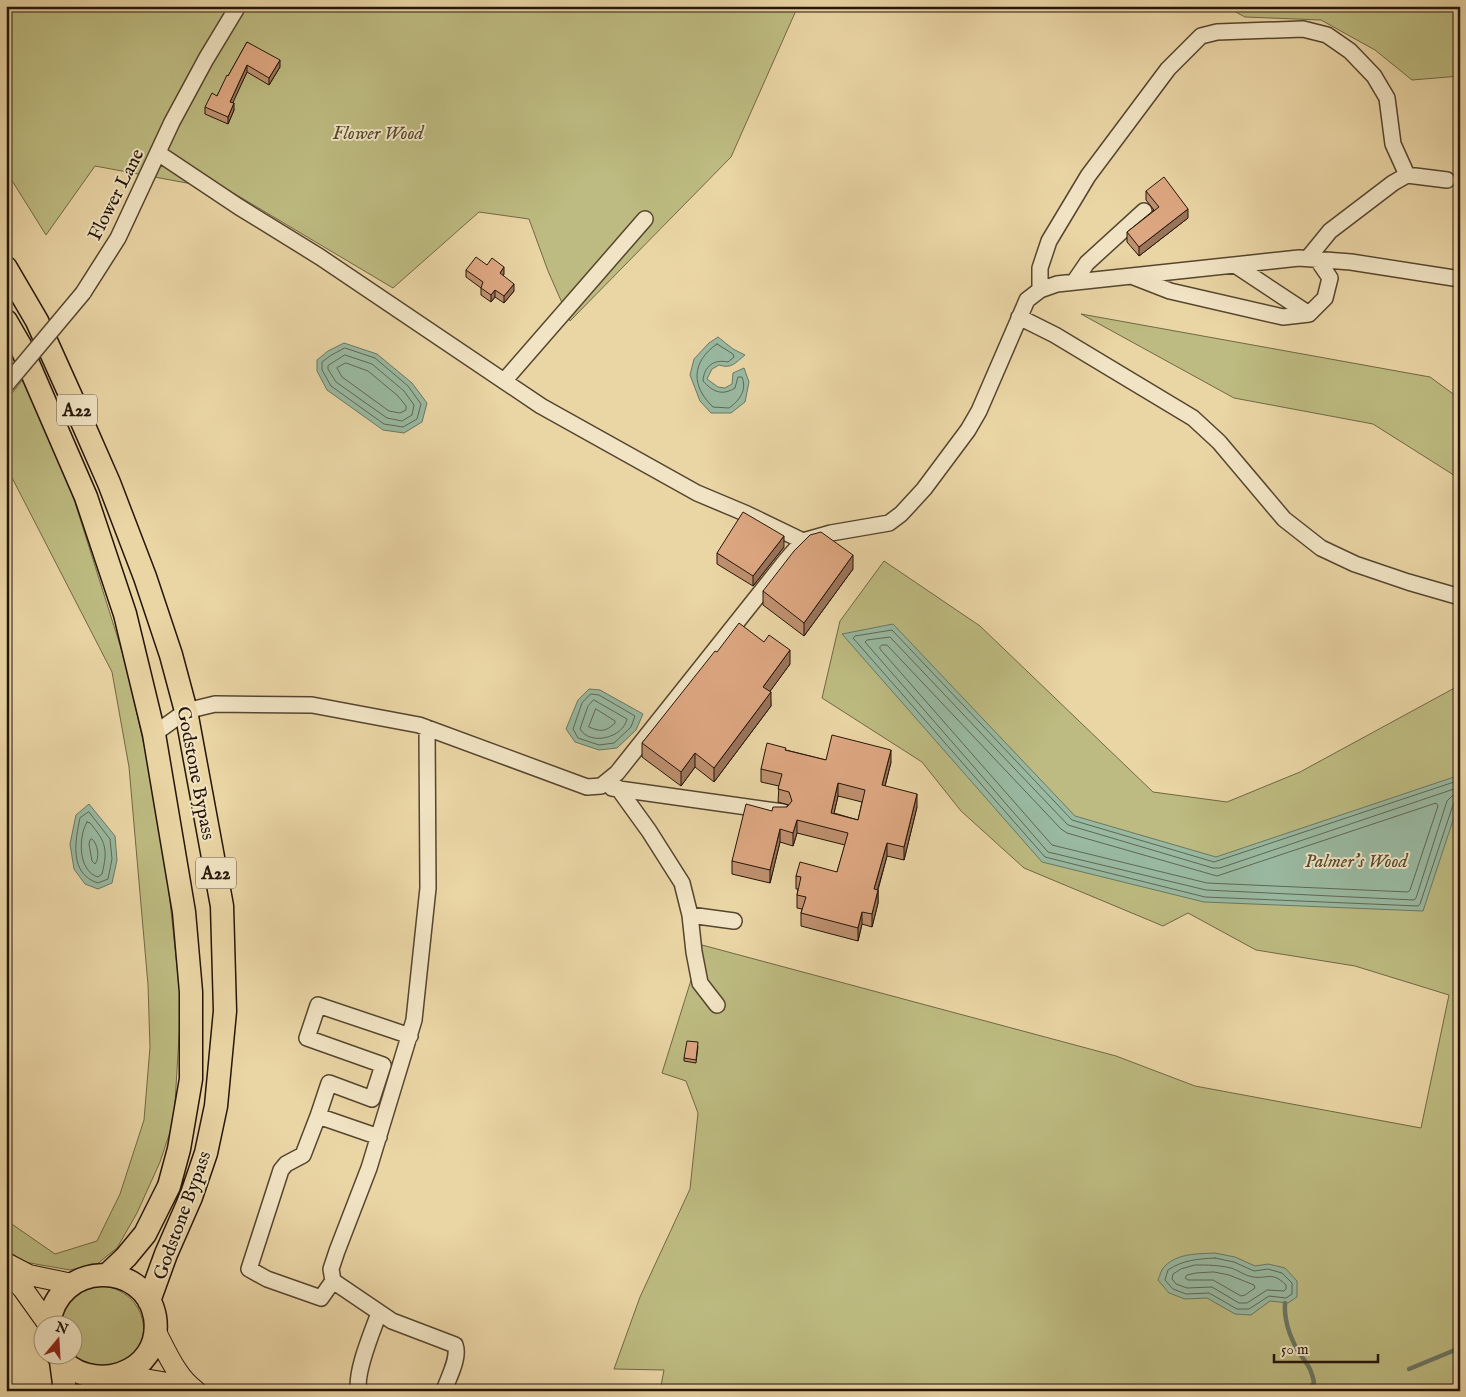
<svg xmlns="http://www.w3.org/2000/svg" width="1466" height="1397" font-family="'IM FELL English',serif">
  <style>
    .green { fill: #bdbb81; stroke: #716844 }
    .water { fill: #99b9a1; stroke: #6b7764 }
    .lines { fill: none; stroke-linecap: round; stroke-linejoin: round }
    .shore { stroke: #5f6754; stroke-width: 1 }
    .stream { stroke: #6b7764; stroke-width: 4.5 }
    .minor-casing { stroke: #56452f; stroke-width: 18 }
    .major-casing { stroke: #251508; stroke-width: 22 }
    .highway-casing { stroke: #251508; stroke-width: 25 }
    .minor { stroke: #f1e4c4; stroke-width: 15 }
    .major { stroke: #ead5a5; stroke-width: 20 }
    .highway { stroke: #ead5a5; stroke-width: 22 }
    .minor-bridge-casing { stroke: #56452f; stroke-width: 18; stroke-linecap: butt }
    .minor-bridge { stroke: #f1e4c4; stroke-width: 15 }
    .wall { fill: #be906f; stroke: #251508; fill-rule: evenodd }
    .shaded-wall { fill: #9b755a; stroke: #251508 }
    .building { fill: #dda781; stroke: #251508; fill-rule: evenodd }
    .labels { text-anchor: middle; stroke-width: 4; stroke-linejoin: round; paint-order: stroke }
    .shield { fill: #f1e4c4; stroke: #625340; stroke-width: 1 }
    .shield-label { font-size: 18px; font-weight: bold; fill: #251508 }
    .park-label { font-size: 19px; font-style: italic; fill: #53472c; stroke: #f1e4c4 }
    .street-label { font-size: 19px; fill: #251508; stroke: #f1e4c4 }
  </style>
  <rect width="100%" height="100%" fill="#ead5a5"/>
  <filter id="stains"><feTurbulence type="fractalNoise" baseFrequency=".004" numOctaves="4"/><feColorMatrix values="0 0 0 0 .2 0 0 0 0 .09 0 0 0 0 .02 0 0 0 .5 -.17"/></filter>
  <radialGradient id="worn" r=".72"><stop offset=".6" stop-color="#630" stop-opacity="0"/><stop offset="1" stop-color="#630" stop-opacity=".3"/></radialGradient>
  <path class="green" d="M6 6H798L731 157 570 321 548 271 529 219 479 212 393 288 230 191 95 166 46 235 6 171Z
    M1232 6H1460V76L1412 80 1375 50 1321 20 1245 17 1228 8Z
    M1081 314 1430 377 1460 399V479L1373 424 1234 398Z
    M24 378 71 490 125 661 147 758 165 856 181 1003 174 1120 160 1162 137 1213 117 1248 97 1264 70 1270 24 1262 6 1249V1220L55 1254 97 1241 120 1194 144 1120 150 1047 148 985 129 767 112 672 6 466V401Z
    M884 561 980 626 1153 792 1227 802 1300 772 1460 685V1391H660L664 1370 614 1369 640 1297 690 1189 698 1113 686 1081 662 1073 702 945 1116 1056 1195 1086 1421 1128 1449 995 1355 966 1256 950 1188 913 1163 926 1024 868 961 811 922 762 822 698 840 621Z
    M103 1286C141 1290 159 1336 127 1361 121 1366 97 1367 89 1369L72 1354V1324H59C66 1302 77 1288 103 1286Z"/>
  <path class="water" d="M718 337 733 349 745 355C735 363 732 369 719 365L712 369 707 379 718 387 725 388 732 384 733 373 744 368 749 382 745 402 731 413H711L700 401 690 375 694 359 709 343Z
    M344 343 377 354 412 383 427 403 422 422 404 433 383 430 327 390 317 371V360L328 351Z
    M893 624 1075 816 1216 857 1460 775V799L1423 911 1204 902 1042 862 842 634Z
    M589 689 600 690 643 714 636 730 617 748 599 750 575 742 566 729 578 700Z
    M89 804 115 836 117 860 112 883 98 889 85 884 74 869 70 844 76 815Z
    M1215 1253 1235 1257 1255 1266 1268 1264 1285 1268 1297 1281V1297L1288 1303 1270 1301 1251 1315 1235 1314 1207 1298 1185 1299 1169 1293 1158 1280C1160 1276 1161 1269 1165 1266 1178 1253 1198 1254 1215 1253Z"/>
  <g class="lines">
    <path class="shore" d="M717 344 733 354 734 357 728 362C714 359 704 366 703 381 713 392 722 396 735 388L738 377H742C747 390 740 400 729 408L713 407C691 386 691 362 717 344Z
      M345 348 375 358 408 386 421 404 417 419 403 427 384 424 331 386 322 370V362L330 356Z
      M345 355 372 364 404 391 414 405 412 415 402 421 387 418 336 382 328 369V366Z
      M346 363 368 371 398 396 406 406V410L400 413 389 411 342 377 337 368Z
      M882 645H887L1061 829 1067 833 1217 876 1436 803 1438 806 1410 890 1408 892 1207 883 1052 845 880 649V647Z
      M591 694 599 695 635 716 631 727 614 743 599 745 578 738 573 729 582 703Z
      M594 700 627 719C623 738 590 746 580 729L588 706Z
      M596 709 615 721V723C606 732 600 732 589 727Z
      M1460 780 1214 862 1072 820 892 630 855 636 853 638 1045 857 1205 897 1418 906 1420 904 1453 805 1455 801H1460
      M1460 787 1220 868H1213L1068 825 890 637 867 640 865 642 1048 852 1206 890 1414 900 1416 898 1447 801 1452 796 1460 794
      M89 812 110 839 112 859 108 879 98 883C69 874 75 841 80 818Z
      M87 822 90 823C106 842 108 849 102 874L98 877C78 871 78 837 87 822Z
      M92 839C98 844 100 858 95 864L92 861 89 844 90 840Z
      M1215 1258 1234 1262 1254 1271 1268 1269 1282 1273 1292 1283V1294L1286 1298 1269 1296 1249 1309H1237L1209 1293 1186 1294 1173 1289 1165 1280 1168 1270C1183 1260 1197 1259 1215 1258Z
      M1195 1265C1207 1265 1219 1265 1231 1268 1238 1270 1245 1276 1253 1277 1268 1279 1272 1271 1286 1285V1289L1284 1291 1267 1290 1247 1303H1239L1212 1287 1187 1288 1176 1284 1172 1279 1173 1274 1181 1269Z
      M1214 1272 1229 1275 1254 1285 1255 1288 1245 1295 1241 1296 1213 1280H1188L1185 1278 1187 1275 1196 1273Z"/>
    <path class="stream" d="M1285 1303C1284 1319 1290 1337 1298 1351 1307 1365 1310 1365 1314 1382L1309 1391
      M1409 1369 1460 1348"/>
    <defs>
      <path id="minor" d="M158 153 239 207 320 257 541 406 697 493 747 514 803 541
        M1308 258 1330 231 1393 183 1407 175 1447 180
        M1235 265 1309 314
        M1134 277 1170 291 1283 317 1309 314 1325 298 1330 278 1317 259
        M1074 282 1087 263 1144 211
        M1040 290V268L1049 241 1088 176 1168 69 1201 36 1217 32 1303 29 1327 35 1350 51 1374 76 1387 98 1393 144 1407 175
        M83 293 118 238 172 122 206 59 238 6
        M1019 317 1055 335 1193 418 1219 442 1284 519 1321 548 1355 564 1408 582 1460 597
        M504 381 645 219
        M427 728 428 888 414 1020 369 1168 337 1251 331 1269 333 1281 392 1321 455 1345C460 1358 448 1378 444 1391
        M154 734 186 711 215 704 312 705 419 725 587 787 601 786 617 773 787 559 803 541 831 533 889 523 901 514 924 489 968 430 979 411 1027 300 1040 290 1057 284 1299 258 1351 262 1460 279
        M612 788 783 812
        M618 788 649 831 682 883 690 915 694 952 700 983 717 1005
        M690 915 734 921
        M318 1116 303 1155 286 1164 281 1170 249 1269 267 1279 321 1298 333 1281
        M379 1137 318 1116 329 1083 372 1099 383 1065 307 1038 318 1005 410 1036
        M359 1391C354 1374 373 1330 379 1313"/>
      <path id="major" d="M6 1263 29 1275 72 1284
        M6 1270 23 1289 48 1324
        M156 1332C166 1351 177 1378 196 1391
        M127 1376 191 1387"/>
      <path id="highway" d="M6 268 37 321 73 401 109 483 145 577 171 655 186 711 222 906 225 1011 216 1106 206 1153 191 1197 166 1254 149 1301
        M6 321 21 347 86 497 125 614 154 734 184 912 191 992V1079L179 1149 169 1186 145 1234 126 1257 107 1275
        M49 1324C57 1260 145 1260 155 1317 164 1376 87 1397 57 1354
        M61 1361 65 1391"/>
    </defs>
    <use href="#minor" class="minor-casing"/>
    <use href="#major" class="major-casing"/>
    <use href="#highway" class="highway-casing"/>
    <use href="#minor" class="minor"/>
    <use href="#major" class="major"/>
    <use href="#highway" class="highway"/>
    <defs>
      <path id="minor-bridge" d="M6 385 83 293"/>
    </defs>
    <use href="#minor-bridge" class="minor-bridge-casing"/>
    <use href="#minor-bridge" class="minor-bridge"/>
  </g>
  <path class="wall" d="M247 42 280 67 269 85 247 72 232 103 234 110 228 124 205 114V107L217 96Z
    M1146 191 1188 218 1139 256 1127 242V232L1154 210 1146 200Z
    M487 265 504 274 503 276 514 291 504 303 495 297 491 302 481 295V288L466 277V270Z
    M784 547 753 586 717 564V553Z
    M853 569 804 636 763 605V591Z
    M717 652 790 664 770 691 771 706 714 782 695 767 681 786 642 757V743Z
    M786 750 826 760 891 762 885 786 917 807 904 860 887 856 878 890V903L872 927 862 924 858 941 801 926V913L802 909 797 908V895L798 889H796V876L837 872 845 845 797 833 793 846 780 842 770 883 732 874V861L772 811 787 807 789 805 778 802 779 786 761 782V769ZM838 796 862 802 858 820 834 813Z
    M698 1046 696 1063 684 1061V1058Z"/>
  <path class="shaded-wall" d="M280 60V67L269 85V78Z
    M247 65V72L230 109V102Z
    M234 103V110L228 124V117Z
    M1188 209V218L1139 256V247Z
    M504 267V274L500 280V273Z
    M514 284V291L504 303V296Z
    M495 290V297L491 302V295Z
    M784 536V547L753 586V576Z
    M853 555V569L804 636V623Z
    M790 650V664L763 701V687Z
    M771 692V706L714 782V768Z
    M891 750V762L882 798V785Z
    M695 753V767L681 786V772Z
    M838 783V796L831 826V813Z
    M917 794V807L904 860V847Z
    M797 820V833L793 846V833Z
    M780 829V842L770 883V870Z
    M887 843V856L874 902V889Z
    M878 890V903L872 927V914Z
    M862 912V924L858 941V928Z"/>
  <path class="building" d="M247 42 280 60 269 78 247 65 230 102 234 103 228 117 205 107 212 93 217 96 227 75 228 76Z
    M1164 177 1188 209 1139 247 1127 232 1159 207 1146 191Z
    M476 257 487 265 492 258 504 267 500 273 514 284 504 296 495 290 491 295 481 288 483 282 466 270Z
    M743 512 784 536 753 576 717 553Z
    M821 532 853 555 804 623 763 591 794 551 810 535Z
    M739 623 764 642 769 635 790 650 763 687 771 692 714 768 695 753 681 772 642 743 715 651 717 652Z
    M832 735 891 750 882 785 917 794 904 847 887 843 874 889 878 890 872 914 862 912 858 928 801 913 806 897 797 895 801 877 796 876 800 862 837 872 848 833 797 820 793 833 780 829 770 870 732 861 746 804 772 811 773 807H787L792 801 789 792 778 789 782 774 761 769 767 743 786 748 785 750 826 760ZM838 783 865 790 858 820 831 813Z
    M687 1041 698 1042 696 1060 684 1058Z"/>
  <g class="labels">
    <g class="shield">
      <rect x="57" y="394.5" width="40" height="31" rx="4"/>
      <rect x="196" y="857.5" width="40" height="31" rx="4"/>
    </g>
    <g class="shield-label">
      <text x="77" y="416">A22</text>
      <text x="216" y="879">A22</text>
    </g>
    <g class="park-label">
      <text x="378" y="139">Flower Wood</text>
      <text x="1356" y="867">Palmer's Wood</text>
    </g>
    <g class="street-label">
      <text transform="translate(115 194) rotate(-63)" y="7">Flower Lane</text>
      <text transform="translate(197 773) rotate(79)" y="7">Godstone Bypass</text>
      <text transform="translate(181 1215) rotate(-70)" y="7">Godstone Bypass</text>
    </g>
  </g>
  <rect width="1466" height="1397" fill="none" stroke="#ead5a5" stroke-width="25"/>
  <rect x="8" y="8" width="1451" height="1382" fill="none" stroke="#251508" stroke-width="2.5"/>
  <rect x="12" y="12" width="1441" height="1372" fill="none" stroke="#251508"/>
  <g transform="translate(58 1340) rotate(18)"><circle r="24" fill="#f1e4c4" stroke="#9f9179"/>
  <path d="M0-4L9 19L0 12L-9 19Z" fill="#8f2418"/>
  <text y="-8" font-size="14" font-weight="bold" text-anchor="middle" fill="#251508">N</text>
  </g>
  <path d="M1274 1354v8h104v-8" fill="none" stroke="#251508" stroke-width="2.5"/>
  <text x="1281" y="1354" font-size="15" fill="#251508" stroke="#f1e4c4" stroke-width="4" paint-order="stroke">50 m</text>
  <rect width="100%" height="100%" filter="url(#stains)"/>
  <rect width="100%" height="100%" fill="url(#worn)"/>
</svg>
